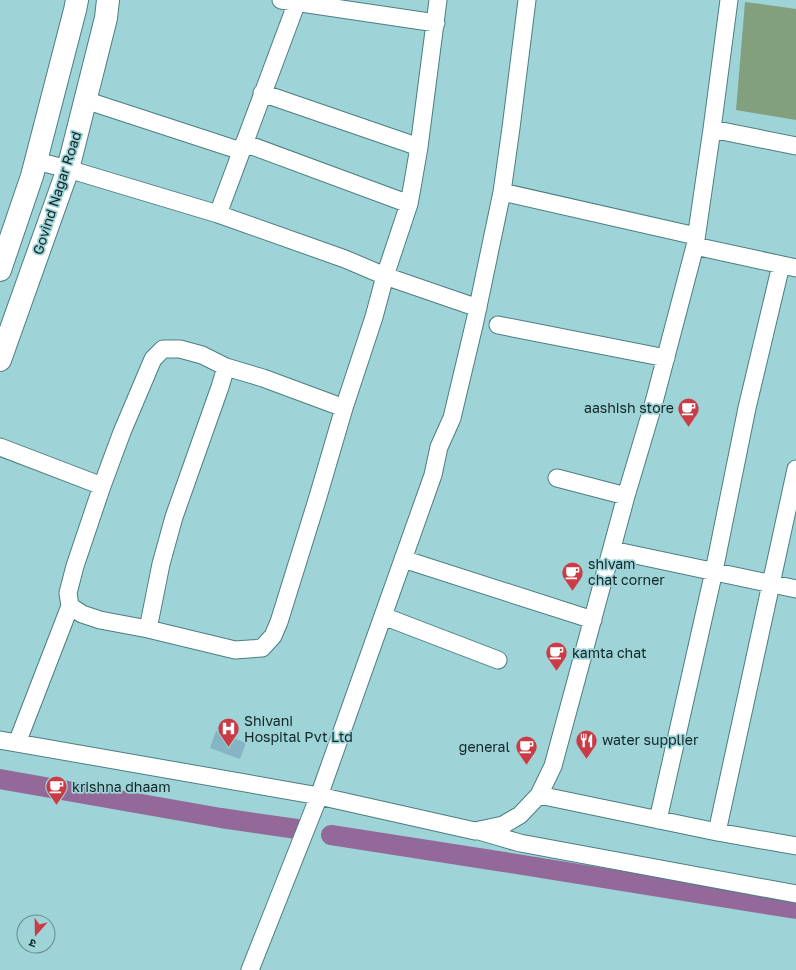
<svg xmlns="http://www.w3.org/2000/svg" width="796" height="970" font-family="'Golos Text','Noto Sans Devanagari',sans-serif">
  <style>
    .green { fill: #82a07d }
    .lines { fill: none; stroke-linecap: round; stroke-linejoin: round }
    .canal { stroke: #93699a; stroke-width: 20 }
    .building { fill: #85b4c4 }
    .street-casing { stroke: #4b7e81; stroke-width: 19 }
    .secondary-casing { stroke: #4b7e81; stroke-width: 24 }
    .street { stroke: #fff; stroke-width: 17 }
    .secondary { stroke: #fff; stroke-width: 22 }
    .labels { text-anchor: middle; stroke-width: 3.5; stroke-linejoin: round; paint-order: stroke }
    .street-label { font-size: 14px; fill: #0f2526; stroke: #9ed3d7 }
    .poi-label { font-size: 14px; fill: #0f2526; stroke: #9ed3d7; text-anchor: start }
  </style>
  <rect width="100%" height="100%" fill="#9ed3d7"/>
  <path class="green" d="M745 2 796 9V120L736 110Z"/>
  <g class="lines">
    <path class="canal" d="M0 779 221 818 297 829
      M331 835 504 862 796 909"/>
  </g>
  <path class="building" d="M216 731 246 743 240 759 210 748Z"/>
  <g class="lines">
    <defs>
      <path id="street" d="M281 0 436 23
        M438 0 419 147 413 182 409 204 385 276 478 308
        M262 93 419 147
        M85 100 241 151
        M712 129 796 146
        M244 143 409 204
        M36 161 68 169 218 214 345 259 385 276 374 317 344 408 317 500 279 622 273 636 262 648 235 650 148 629 100 620 82 614 70 606
        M502 192 696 236
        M218 214 297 2
        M695 246 796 268
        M498 325 666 358
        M0 447 102 486
        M557 478 626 496
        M612 550 796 589
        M403 559 593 620
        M383 616 498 660
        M148 629 161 564 174 517 220 387 226 367
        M0 740 319 796 475 831 503 825 520 815 539 795 553 766 626 496 654 402 695 246 712 129 729 0
        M17 743 70 606 68 593 75 566 102 486 122 432 153 359 163 349H180L202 355 226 367 263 378 344 408
        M539 795 717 832 796 846
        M658 820 714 571 747 408 781 265
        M479 831 520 843 796 894
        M717 832 796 469
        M250 970 319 796 433 475 439 447 452 418 475 321 502 192 511 128 527 0"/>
      <path id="secondary" d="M0 270 32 176 75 10 77 0
        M0 360 68 169 106 18 108 0"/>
    </defs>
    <use href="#street" class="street-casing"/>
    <use href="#secondary" class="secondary-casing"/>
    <use href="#street" class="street"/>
    <use href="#secondary" class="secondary"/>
  </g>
  <defs>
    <symbol id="cafe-pin" viewBox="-11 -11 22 30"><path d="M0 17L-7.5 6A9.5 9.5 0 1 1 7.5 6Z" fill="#cb3b45" stroke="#9ed3d7"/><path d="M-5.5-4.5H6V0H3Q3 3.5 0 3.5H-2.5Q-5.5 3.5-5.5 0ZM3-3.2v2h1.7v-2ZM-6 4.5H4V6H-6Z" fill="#fff"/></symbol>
    <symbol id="hospital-pin" viewBox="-11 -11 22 30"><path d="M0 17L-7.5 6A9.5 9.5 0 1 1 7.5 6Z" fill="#cb3b45" stroke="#9ed3d7"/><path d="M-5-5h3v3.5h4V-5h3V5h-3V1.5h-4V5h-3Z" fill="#fff"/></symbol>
    <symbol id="restaurant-pin" viewBox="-11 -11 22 30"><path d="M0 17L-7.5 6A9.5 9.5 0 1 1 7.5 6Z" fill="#cb3b45" stroke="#9ed3d7"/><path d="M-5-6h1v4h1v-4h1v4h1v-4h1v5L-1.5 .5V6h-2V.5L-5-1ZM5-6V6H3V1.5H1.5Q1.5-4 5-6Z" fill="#fff"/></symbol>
  </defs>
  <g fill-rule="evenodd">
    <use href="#cafe-pin" x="676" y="396" width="25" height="34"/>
    <use href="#cafe-pin" x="560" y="560" width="25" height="34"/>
    <use href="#cafe-pin" x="544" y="640" width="25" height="34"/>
    <use href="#hospital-pin" x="216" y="716" width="25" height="34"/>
    <use href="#restaurant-pin" x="574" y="728" width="25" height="34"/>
    <use href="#cafe-pin" x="514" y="734" width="25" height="34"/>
    <use href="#cafe-pin" x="44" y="774" width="25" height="34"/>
  </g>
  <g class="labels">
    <g class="street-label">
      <text transform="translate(57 193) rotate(-72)" y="5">Govind Nagar Road</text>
    </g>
    <g class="poi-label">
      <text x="674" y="413" text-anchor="end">aashish store</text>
      <text x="588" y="569">shivam<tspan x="588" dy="16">chat corner</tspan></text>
      <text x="572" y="658">kamta chat</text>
      <text x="244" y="726">Shivani<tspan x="244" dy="16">Hospital Pvt Ltd</tspan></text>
      <text x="602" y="745">water supplier</text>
      <text x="510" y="752" text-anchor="end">general</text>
      <text x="72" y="792">krishna dhaam</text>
    </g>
  </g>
  <g transform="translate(36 934) rotate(200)"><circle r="19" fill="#9ed3d7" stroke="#658d90"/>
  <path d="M0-3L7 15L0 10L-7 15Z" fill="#cb3b45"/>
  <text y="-6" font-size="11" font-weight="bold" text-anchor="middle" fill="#0f2526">उ</text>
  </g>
</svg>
